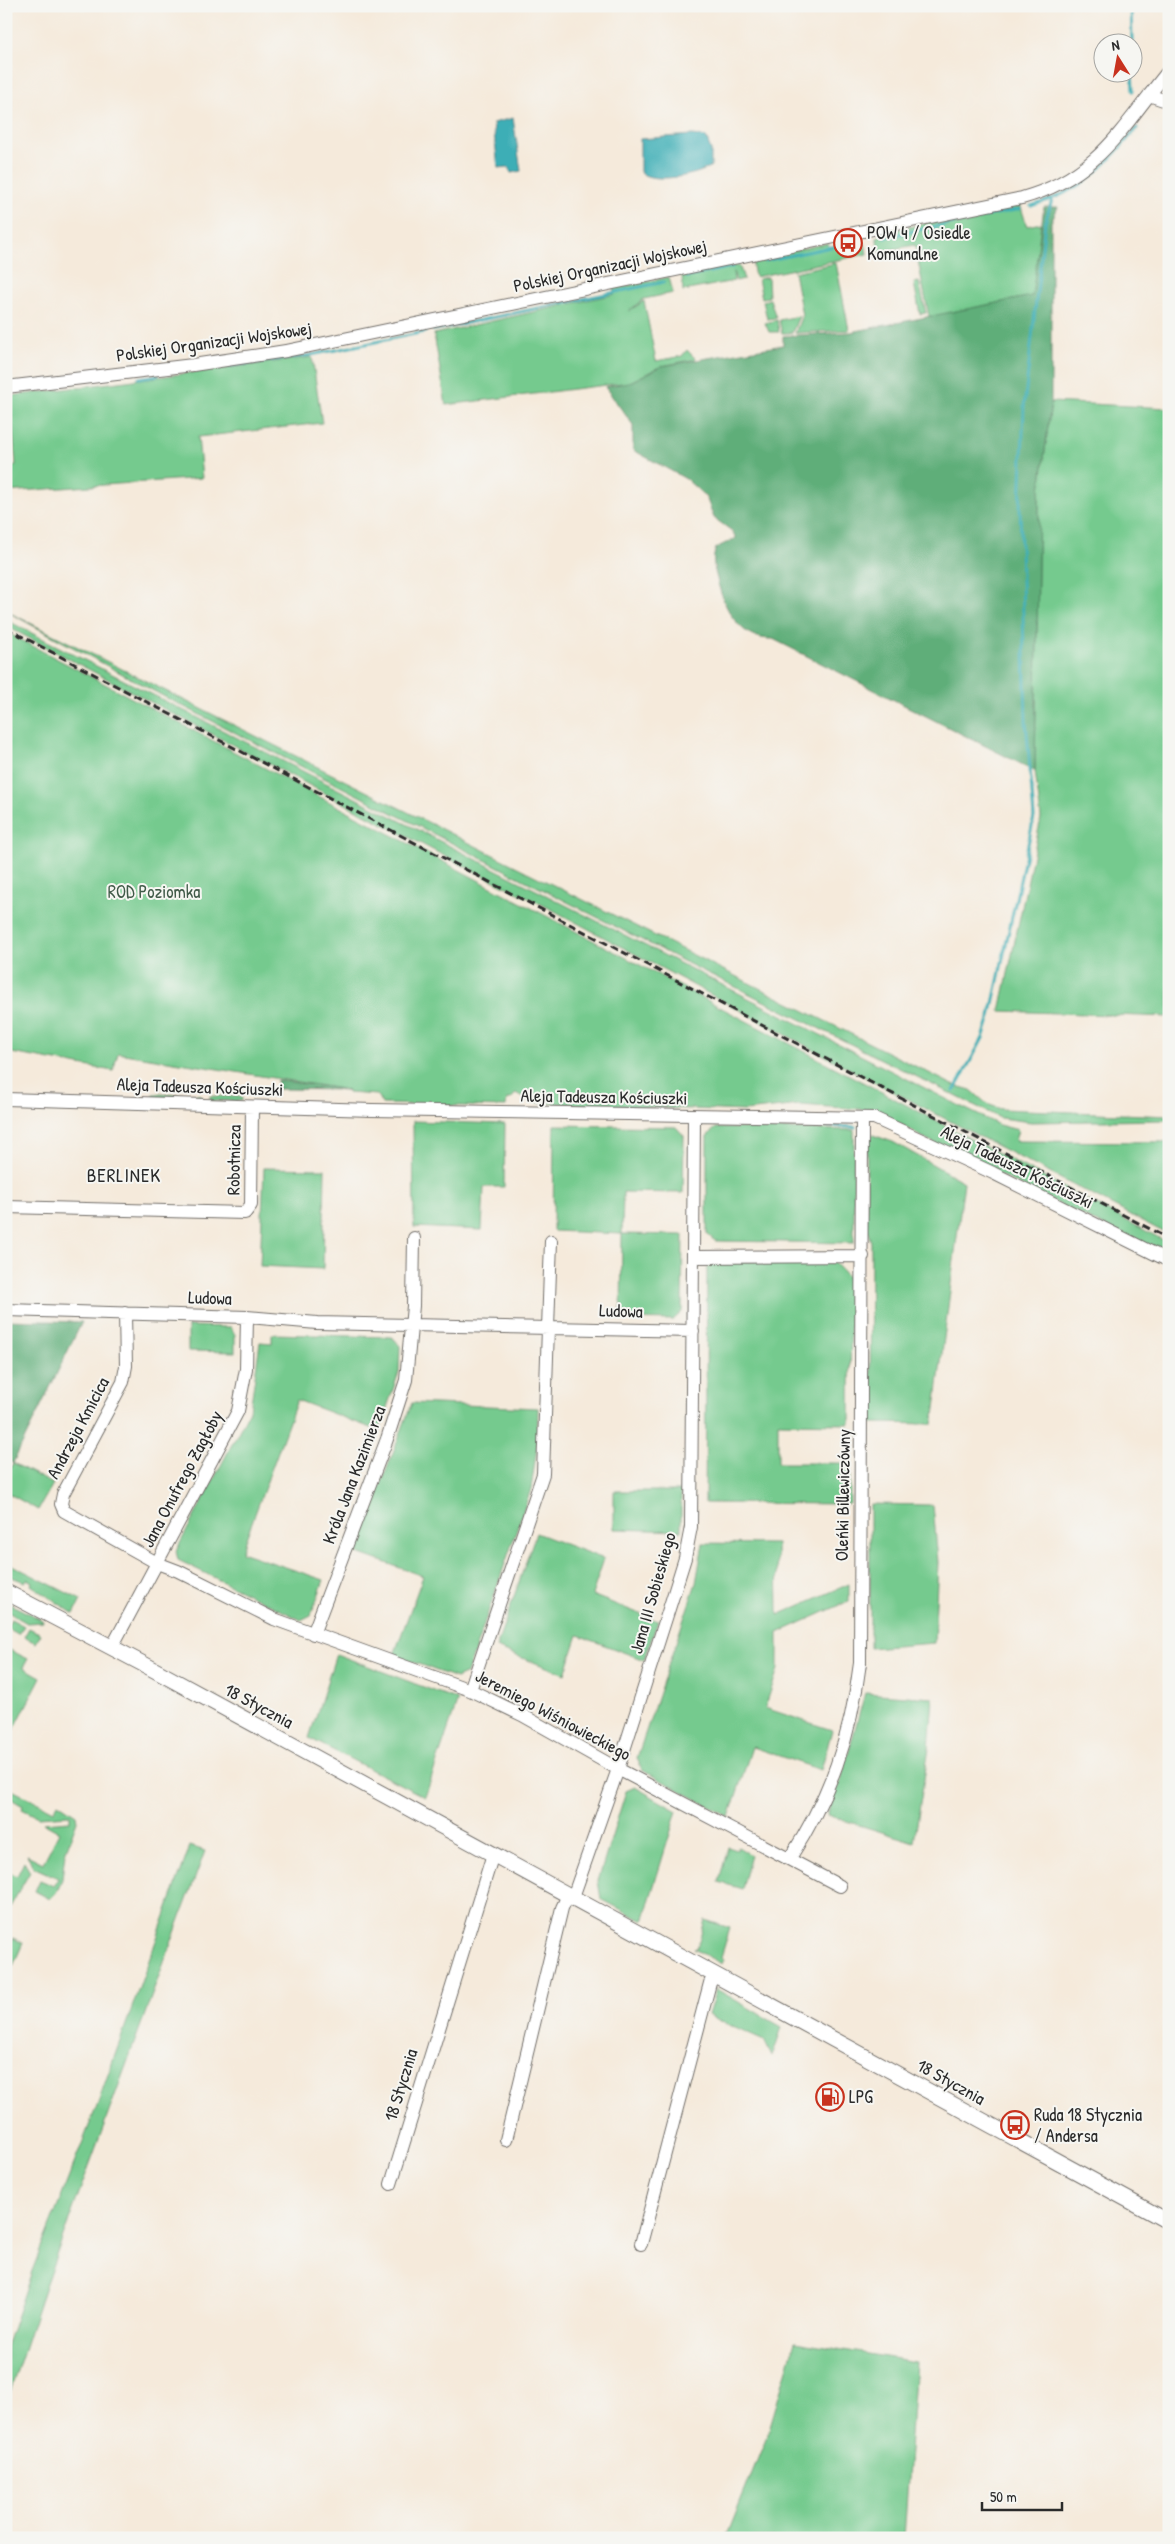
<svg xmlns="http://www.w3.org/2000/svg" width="1175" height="2544" font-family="'Patrick Hand',sans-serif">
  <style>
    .green { fill: #74ca8e; stroke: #507a5c }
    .forest { fill: #5fae79; stroke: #456c52 }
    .water { fill: #3daeb6; stroke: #346c70 }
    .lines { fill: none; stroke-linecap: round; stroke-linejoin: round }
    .stream { stroke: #3daeb6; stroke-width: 3 }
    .minor-casing { stroke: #726e69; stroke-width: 14 }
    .major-casing { stroke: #726e69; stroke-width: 17 }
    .minor { stroke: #fff; stroke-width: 12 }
    .major { stroke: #fff; stroke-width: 15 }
    .rail { stroke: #2b2b2b; stroke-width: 3; stroke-dasharray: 8 4; stroke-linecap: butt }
    .labels { text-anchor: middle; stroke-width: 4; stroke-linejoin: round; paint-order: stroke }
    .poi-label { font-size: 18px; fill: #2b2b2b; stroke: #f6f6f2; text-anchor: start }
    .street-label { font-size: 18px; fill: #2b2b2b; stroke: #f6f6f2 }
    .park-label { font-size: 18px; fill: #415b49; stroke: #f6f6f2 }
    .neighbourhood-label { font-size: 19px; letter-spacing: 1px; fill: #2b2b2b; stroke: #f6f6f2 }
  </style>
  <rect width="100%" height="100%" fill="#f6f6f2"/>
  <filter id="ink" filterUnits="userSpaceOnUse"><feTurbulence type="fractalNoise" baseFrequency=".02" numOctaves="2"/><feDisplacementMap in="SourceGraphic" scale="10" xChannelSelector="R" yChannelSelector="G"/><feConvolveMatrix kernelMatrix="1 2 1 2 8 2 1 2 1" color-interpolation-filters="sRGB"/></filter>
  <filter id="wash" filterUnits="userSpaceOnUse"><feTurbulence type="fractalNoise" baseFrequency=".0096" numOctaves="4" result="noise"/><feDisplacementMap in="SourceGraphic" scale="20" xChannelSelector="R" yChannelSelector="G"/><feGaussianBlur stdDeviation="1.12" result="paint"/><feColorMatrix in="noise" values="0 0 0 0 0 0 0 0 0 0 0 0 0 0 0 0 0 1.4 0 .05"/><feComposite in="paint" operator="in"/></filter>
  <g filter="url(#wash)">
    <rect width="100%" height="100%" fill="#f5eadb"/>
    <path class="green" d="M1020 204 1027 226 1041 223 1033 296 929 317 915 245 878 252 877 238 885 232Z
      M858 240 865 243 867 254 755 277 753 266 755 259 828 243 829 247Z
      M836 263 849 330 795 333 802 315 794 272Z
      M727 264 728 267 739 265 744 279 736 281 733 271 734 281 683 291 682 275Z
      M669 277 673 293 644 299 629 311 644 301 656 361 682 356 687 350 696 359 662 366 630 382 446 405 434 334 615 294 614 288Z
      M768 277 769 297 762 298 758 279Z
      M919 282 926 313 920 314 914 283Z
      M770 299 776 318 767 319 763 301Z
      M799 316 792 333H782L779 320Z
      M777 320 779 332H769L765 323Z
      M312 357 322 423 198 437 202 478 6 492V467L16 465 10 396Z
      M1051 402 1169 408V1017L1000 1011 1041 818 1035 771 1039 498Z
      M6 611 953 1085 971 1090 987 1104 1001 1109 1169 1116V1120L1031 1122 1000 1118 689 964 163 696Z
      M6 620 966 1109 999 1125 1018 1130 1015 1141 1169 1142V1235L857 1073 551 909 450 859 6 626Z
      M6 632 1169 1243V1258L920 1136 890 1118 859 1109 800 1105 745 1111 538 1103 529 1101 516 1093 511 1099H507L506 1107 382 1104 377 1095 348 1093V1090L118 1053 113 1071 6 1052Z
      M153 1094 201 1095V1100L153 1097Z
      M210 1096 242 1097V1101H210Z
      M413 1121 505 1124 504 1187H484L482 1230 414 1227Z
      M554 1125 676 1127 684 1136 683 1193 623 1192 622 1234 683 1235 682 1312 673 1320 621 1319 622 1234 553 1231Z
      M716 1128 854 1130V1243L715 1241 707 1234V1136Z
      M867 1133 893 1142 964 1182 933 1424 870 1423 871 1242 866 1226Z
      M264 1168 325 1169 323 1269 260 1266Z
      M715 1261 834 1262 851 1280 850 1424 778 1423V1463H850V1504L705 1503 707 1269Z
      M188 1326 231 1327 235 1335V1352L188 1351Z
      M272 1334 392 1337 400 1346 399 1372 379 1431 297 1400 241 1552 324 1580 311 1615 301 1620 178 1560 176 1551 250 1410 260 1342 272 1343Z
      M412 1403 538 1408 537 1447 531 1489 467 1673 456 1678 394 1655 423 1576 355 1552Z
      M13 1463 53 1484 38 1510 6 1492V1476Z
      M614 1491H681V1531L614 1529Z
      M870 1504 933 1505 938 1562 934 1643 870 1648Z
      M536 1533 604 1559 592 1595 658 1621 644 1660 578 1635 565 1674 496 1648Z
      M703 1543 777 1544 778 1615 849 1584V1601L778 1633V1669L765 1708 832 1730 821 1770 752 1747 729 1817 642 1770 637 1758 696 1583Z
      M6 1562 81 1600 74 1614 31 1585 32 1582 27 1579 25 1582 6 1575Z
      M6 1602 42 1620 43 1622 27 1623 6 1611Z
      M11 1619 24 1626 18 1634 7 1628Z
      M29 1628 41 1634 36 1643 24 1637Z
      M6 1648 28 1659 23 1667 41 1677 6 1745Z
      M336 1654 458 1700 425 1797 309 1738Z
      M865 1693 933 1698 929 1748 914 1842 827 1815 842 1776Z
      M6 1787 54 1811 58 1803 76 1815 77 1821 65 1853 62 1879 56 1893 50 1899 35 1891 40 1880 54 1886 58 1878 33 1867 27 1855 43 1863 59 1832 43 1823 70 1821V1815L38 1817 22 1809 23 1806 6 1796Z
      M635 1787 677 1811 643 1921 601 1899 598 1881 626 1791Z
      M190 1846 205 1851 46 2283 6 2404V2347L32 2271 96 2108Z
      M728 1847 737 1850 738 1847 751 1855 742 1889 719 1882Z
      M24 1862 30 1872 6 1914V1870L17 1876Z
      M705 1920 730 1928 721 1957 724 1959 722 1964 694 1949 697 1948Z
      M13 1938 23 1943 6 1982V1944L9 1946Z
      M716 1989 782 2027 772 2057 764 2040 708 2015Z
      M795 2342 916 2362 904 2538H726L768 2433Z"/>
    <path class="forest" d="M1044 207H1058L1051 222V402L1039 498 1035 771 773 639C740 640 725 610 718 583 715 570 711 561 716 548L736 538 732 531 714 518 706 497 686 479 633 450V425L605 387 630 382 662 366 783 345V336L851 332 1032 296Z
      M277 1080 348 1090 276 1089Z
      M6 1320 82 1322 13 1463 6 1460Z"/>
    <path class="water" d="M513 118 521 171 511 173 508 167 498 168 493 123Z
      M692 135 706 137 711 150V166C699 176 651 184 640 172V139Z"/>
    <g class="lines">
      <path class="stream" d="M1131 6 1132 42
        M1132 68 1133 91
        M1031 206C1085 190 1102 169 1137 128
        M885 237 1020 209
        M764 261 855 242
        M687 277 732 267
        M433 330 664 282
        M226 366 311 355 425 332
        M139 378 158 375
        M954 1091 983 1038 990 1017 1034 817 1026 721 1020 508 1024 407 1045 223 1052 200
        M771 1124 855 1127"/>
    </g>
  </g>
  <g filter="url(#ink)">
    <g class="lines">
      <defs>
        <path id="minor" d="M1149 95 1169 102
          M6 387 193 365 286 351 1022 198C1098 177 1122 127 1169 70
          M6 1099 372 1110 874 1118 993 1173 1169 1261
          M6 1207 245 1213 251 1205 252 1107
          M693 1257 863 1256
          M6 1310 247 1317 317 1323 693 1331
          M125 1313 126 1366 123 1382 63 1494 61 1504 64 1511 157 1563 178 1571 274 1619 470 1690 522 1715 618 1769 840 1886
          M313 1634 387 1439 406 1380 413 1306 414 1238
          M112 1647 238 1411 246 1369 247 1317
          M470 1690 543 1474 551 1241
          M790 1858C830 1796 851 1737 860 1663L862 1118
          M573 1897 618 1769 675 1590 685 1558 691 1527 694 1116
          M506 2140 562 1908 568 1895
          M391 2184 493 1854
          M641 2244 710 1983 715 1975"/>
        <path id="major" d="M6 1592 149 1667 1169 2222"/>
      </defs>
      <use href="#minor" class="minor-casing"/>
      <use href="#major" class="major-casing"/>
      <use href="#minor" class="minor"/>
      <use href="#major" class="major"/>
      <path class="rail" d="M6 628 1169 1239"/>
    </g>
  </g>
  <defs>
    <symbol id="bus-ring" viewBox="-11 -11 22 22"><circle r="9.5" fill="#f6f6f2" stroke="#c8321e" stroke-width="1.5"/><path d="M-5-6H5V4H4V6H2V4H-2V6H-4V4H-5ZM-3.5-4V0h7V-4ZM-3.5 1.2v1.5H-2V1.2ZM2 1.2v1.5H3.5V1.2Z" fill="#c8321e"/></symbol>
    <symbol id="fuel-ring" viewBox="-11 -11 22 22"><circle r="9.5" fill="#f6f6f2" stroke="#c8321e" stroke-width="1.5"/><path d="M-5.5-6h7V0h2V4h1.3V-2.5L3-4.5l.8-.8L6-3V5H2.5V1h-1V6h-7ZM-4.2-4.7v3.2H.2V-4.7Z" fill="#c8321e"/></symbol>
  </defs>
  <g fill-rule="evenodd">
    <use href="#bus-ring" x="832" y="227" width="32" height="32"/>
    <use href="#fuel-ring" x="814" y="2081" width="32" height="32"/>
    <use href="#bus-ring" x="999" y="2109" width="32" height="32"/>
  </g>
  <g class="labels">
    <g class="poi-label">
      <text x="867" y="239">POW 4 / Osiedle<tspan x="867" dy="21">Komunalne</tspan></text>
      <text x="849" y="2103">LPG</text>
      <text x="1034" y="2121">Ruda 18 Stycznia<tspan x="1034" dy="21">/ Andersa</tspan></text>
    </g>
    <g class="street-label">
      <text transform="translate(610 266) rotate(-12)" y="6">Polskiej Organizacji Wojskowej</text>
      <text transform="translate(214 342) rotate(-8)" y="6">Polskiej Organizacji Wojskowej</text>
      <text transform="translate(200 1087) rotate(2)" y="6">Aleja Tadeusza Kościuszki</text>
      <text transform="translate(604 1097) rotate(1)" y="6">Aleja Tadeusza Kościuszki</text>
      <text transform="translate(234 1160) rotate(-89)" y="6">Robotnicza</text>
      <text transform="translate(1017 1167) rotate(26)" y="6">Aleja Tadeusza Kościuszki</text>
      <text transform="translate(210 1298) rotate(2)" y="6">Ludowa</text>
      <text transform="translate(621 1311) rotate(2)" y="6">Ludowa</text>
      <text transform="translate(78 1428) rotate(-62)" y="6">Andrzeja Kmicica</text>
      <text transform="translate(354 1475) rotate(-69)" y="6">Króla Jana Kazimierza</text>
      <text transform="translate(182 1479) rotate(-62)" y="6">Jana Onufrego Zagłoby</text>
      <text transform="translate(843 1495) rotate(-89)" y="6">Oleńki Billewiczówny</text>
      <text transform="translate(653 1593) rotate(-74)" y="6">Jana III Sobieskiego</text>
      <text transform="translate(259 1706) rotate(28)" y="6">18 Stycznia</text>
      <text transform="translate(553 1715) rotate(28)" y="6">Jeremiego Wiśniowieckiego</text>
      <text transform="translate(951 2082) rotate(29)" y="6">18 Stycznia</text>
      <text transform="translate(401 2085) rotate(-73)" y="6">18 Stycznia</text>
    </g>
    <g class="park-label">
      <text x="154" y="898">ROD Poziomka</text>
    </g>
    <g class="neighbourhood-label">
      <text x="124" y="1182">BERLINEK</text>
    </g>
  </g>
  <rect width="1175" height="2544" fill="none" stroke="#f6f6f2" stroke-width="25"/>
  <g transform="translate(1118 58) rotate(349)"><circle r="24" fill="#f6f6f2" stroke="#a5a5a2"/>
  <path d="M0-4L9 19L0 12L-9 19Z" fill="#c8321e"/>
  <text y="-8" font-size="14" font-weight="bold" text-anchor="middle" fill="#2b2b2b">N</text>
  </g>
  <path d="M982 2502v8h80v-8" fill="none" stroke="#2b2b2b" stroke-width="2.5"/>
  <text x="990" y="2502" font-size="15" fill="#2b2b2b" stroke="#f6f6f2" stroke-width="4" paint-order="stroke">50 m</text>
</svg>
